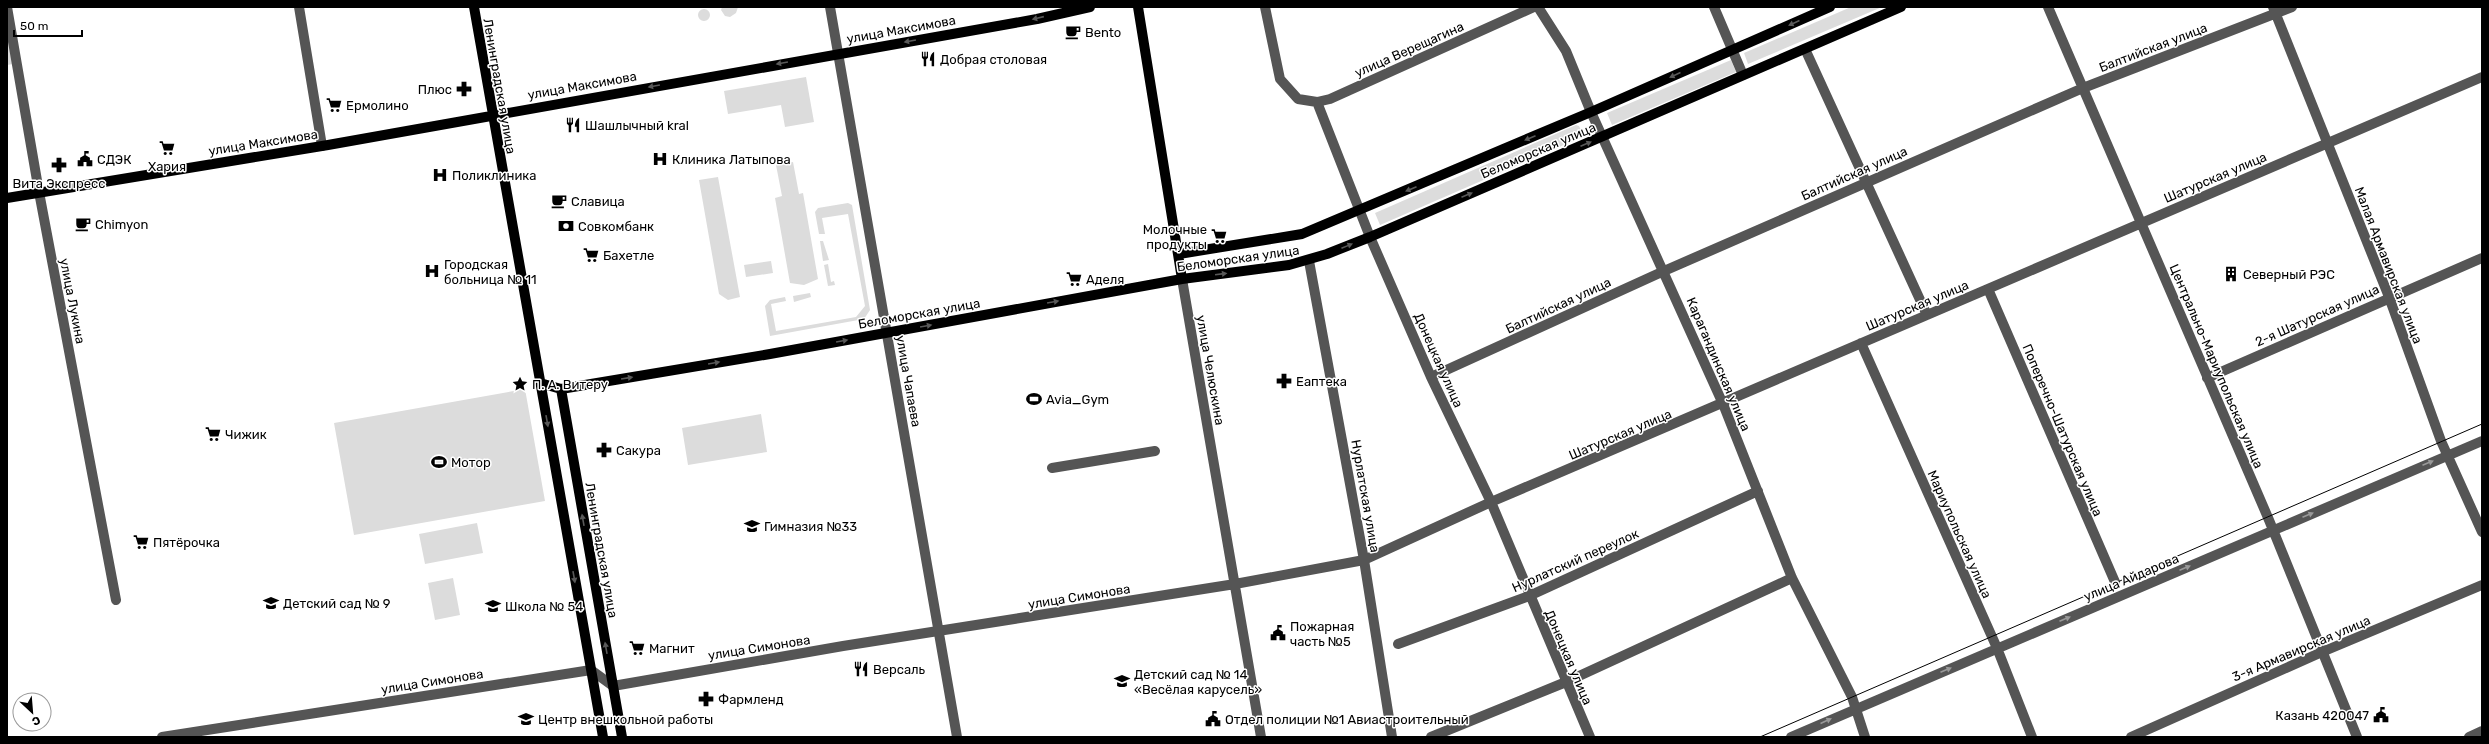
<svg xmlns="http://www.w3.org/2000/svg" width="2489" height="744" font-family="Rubik,sans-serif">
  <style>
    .green { fill: #dcdcdc }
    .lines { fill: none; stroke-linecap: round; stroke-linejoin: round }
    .minor { stroke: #555; stroke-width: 10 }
    .major { stroke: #000; stroke-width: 10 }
    .tram { stroke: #000; stroke-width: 1 }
    .oneway { fill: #595959 }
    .oneway2 { fill: #999 }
    .labels { text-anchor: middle; stroke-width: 3; stroke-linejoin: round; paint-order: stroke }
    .street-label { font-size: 13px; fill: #000; stroke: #fff }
    .poi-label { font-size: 13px; fill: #000; stroke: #fff; text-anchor: start }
  </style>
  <rect width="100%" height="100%" fill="#fff"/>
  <path class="green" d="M738 7 736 13 730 17 725 16 721 10 722 7Z
    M1851 7H1882L1748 64 1744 53Z
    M698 15a6 6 0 1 1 12 0a6 6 0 1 1-12 0Z
    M7 26 13 64 7 65Z
    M1731 60 1736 72 1612 125 1607 113Z
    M806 77 814 122 785 127 781 105 728 114 724 91Z
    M1576 125 1579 126 1583 134 1580 138 1380 225 1375 213Z
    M793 162 799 194 803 193 818 279 804 285 790 283 775 198 782 196 776 165Z
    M718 177 740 297 728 300 719 294 699 180Z
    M848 203 852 205 870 310 864 319 770 336 765 306 770 300 785 297 786 301 771 304 776 331 856 317 865 306 848 214 822 218 825 234H819L815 212 818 208Z
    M820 241H823L829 260 823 261Z
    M771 261 773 273 746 277 744 265Z
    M828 264 831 282 834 281 835 285 828 286 824 265Z
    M810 293 811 297 794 302 793 296Z
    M525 389 545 501 354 535 334 423Z
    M761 414 767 452 688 465 682 428Z
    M477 523 483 553 425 564 419 534Z
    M453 578 460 615 435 620 428 583Z"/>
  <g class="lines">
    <path class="minor" d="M7 7 39 192 116 600
      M299 7 322 146
      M830 7 957 737
      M1265 7 1280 79 1298 99 1317 102 1370 237 1431 377 1491 502 1590 737
      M1538 7 1566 51 1591 112 1723 404 1792 578 1852 697 1865 737
      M1714 7 1743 75
      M2048 7 2269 520 2357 737
      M2273 7 2389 297 2441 441 2482 532
      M1805 49 1927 315
      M1317 102 1330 99 1534 7
      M1309 261 1364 560 1392 737
      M1182 279 1261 737
      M1988 289 2115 582
      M1861 343 1997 648 2032 737
      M1431 377 1664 271 2083 88 2292 7
      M2207 378 2482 258
      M1052 468 1155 451
      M1398 644 1529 596 1758 491
      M162 737 591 670 613 686 843 646 1235 584 1364 560 1491 502 2482 77
      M1431 737 1566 682 1792 578
      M1791 737 2482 441
      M2131 737 2322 652 2482 585
      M2469 737 2482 731"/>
    <path class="major" d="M474 7 603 737
      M1138 7 1182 279
      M7 198 328 145 1037 19 1090 7
      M1179 254 1302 234 1591 112 1830 7
      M540 383 561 389 770 354 1182 279 1289 265 1327 254 1370 237 1901 7
      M561 389 622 737"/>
    <path class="tram" d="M1760 737 2482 424"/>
  </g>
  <defs><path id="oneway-solid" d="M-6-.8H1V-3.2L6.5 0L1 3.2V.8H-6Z"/></defs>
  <g class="oneway">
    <use href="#oneway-solid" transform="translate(1038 18) rotate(167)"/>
    <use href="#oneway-solid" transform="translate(1794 23) rotate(156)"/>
    <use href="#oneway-solid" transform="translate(910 41) rotate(170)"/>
    <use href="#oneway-solid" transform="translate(782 63) rotate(170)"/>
    <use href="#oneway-solid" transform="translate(1675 75) rotate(156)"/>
    <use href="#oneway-solid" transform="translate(654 86) rotate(170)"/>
    <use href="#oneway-solid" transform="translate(1530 138) rotate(157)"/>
    <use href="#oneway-solid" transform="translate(1586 144) rotate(-23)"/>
    <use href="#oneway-solid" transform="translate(1411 189) rotate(157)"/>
    <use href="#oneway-solid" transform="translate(1467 195) rotate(-23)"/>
    <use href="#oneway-solid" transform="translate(1347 246) rotate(-22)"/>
    <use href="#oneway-solid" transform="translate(1221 274) rotate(-7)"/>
    <use href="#oneway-solid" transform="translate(1053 302) rotate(-10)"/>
    <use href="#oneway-solid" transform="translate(926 326) rotate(-10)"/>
    <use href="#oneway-solid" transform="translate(842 341) rotate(-10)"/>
    <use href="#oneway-solid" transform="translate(714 363) rotate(-10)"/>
    <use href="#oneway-solid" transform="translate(627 378) rotate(-9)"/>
    <use href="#oneway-solid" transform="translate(547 421) rotate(80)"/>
    <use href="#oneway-solid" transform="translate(583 520) rotate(-100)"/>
    <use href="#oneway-solid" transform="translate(574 577) rotate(80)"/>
    <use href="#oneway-solid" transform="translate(606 648) rotate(-100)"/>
  </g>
  <g class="oneway2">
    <use href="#oneway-solid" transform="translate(2428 463) rotate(-23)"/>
    <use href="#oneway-solid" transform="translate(2308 515) rotate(-23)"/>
    <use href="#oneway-solid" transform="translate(2185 568) rotate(-23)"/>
    <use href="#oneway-solid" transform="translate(2065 619) rotate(-23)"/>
    <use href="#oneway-solid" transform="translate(1946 670) rotate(-23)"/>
    <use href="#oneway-solid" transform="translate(1826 721) rotate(-24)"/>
  </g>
  <defs>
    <symbol id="cafe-bare" viewBox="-9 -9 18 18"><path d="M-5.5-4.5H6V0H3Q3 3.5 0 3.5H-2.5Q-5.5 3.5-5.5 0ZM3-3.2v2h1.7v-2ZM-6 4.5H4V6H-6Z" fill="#000" stroke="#fff" stroke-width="2.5" paint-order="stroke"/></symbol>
    <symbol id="restaurant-bare" viewBox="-9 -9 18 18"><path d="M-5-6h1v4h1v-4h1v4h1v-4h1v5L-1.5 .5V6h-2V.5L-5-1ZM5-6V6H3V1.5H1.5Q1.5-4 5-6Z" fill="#000" stroke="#fff" stroke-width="2.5" paint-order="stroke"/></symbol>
    <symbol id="pharmacy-bare" viewBox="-9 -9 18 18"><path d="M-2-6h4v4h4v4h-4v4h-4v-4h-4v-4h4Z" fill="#000" stroke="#fff" stroke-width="2.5" paint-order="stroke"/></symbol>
    <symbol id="supermarket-bare" viewBox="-9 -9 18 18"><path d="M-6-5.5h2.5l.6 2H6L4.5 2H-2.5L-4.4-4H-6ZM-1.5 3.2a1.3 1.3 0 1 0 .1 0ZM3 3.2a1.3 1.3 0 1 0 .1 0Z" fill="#000" stroke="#fff" stroke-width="2.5" paint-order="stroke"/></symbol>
    <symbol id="civic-bare" viewBox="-9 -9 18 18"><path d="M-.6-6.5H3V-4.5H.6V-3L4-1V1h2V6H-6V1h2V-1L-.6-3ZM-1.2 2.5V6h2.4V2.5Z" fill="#000" stroke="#fff" stroke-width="2.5" paint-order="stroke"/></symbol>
    <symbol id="hospital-bare" viewBox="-9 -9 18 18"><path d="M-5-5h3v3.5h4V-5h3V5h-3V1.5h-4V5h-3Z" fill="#000" stroke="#fff" stroke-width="2.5" paint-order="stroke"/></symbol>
    <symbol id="bank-bare" viewBox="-9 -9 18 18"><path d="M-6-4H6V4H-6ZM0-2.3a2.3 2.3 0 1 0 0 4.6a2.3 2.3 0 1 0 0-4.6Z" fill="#000" stroke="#fff" stroke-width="2.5" paint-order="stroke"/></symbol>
    <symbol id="building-bare" viewBox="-9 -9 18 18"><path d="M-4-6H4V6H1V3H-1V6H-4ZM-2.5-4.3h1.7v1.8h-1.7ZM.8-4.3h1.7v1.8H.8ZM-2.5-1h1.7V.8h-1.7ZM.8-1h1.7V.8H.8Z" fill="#000" stroke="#fff" stroke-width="2.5" paint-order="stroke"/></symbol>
    <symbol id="sight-bare" viewBox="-9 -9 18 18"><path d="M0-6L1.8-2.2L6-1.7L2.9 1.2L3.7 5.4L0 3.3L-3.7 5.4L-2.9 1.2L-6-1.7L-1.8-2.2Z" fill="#000" stroke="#fff" stroke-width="2.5" paint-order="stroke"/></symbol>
    <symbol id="stadium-bare" viewBox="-9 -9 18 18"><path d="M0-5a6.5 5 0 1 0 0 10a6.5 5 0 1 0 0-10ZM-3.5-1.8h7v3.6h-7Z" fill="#000" stroke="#fff" stroke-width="2.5" paint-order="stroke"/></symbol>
    <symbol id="school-bare" viewBox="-9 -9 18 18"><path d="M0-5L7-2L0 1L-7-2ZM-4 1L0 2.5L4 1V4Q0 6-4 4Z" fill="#000" stroke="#fff" stroke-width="2.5" paint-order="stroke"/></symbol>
  </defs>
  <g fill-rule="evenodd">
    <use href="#cafe-bare" x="1062" y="21" width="22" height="22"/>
    <use href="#restaurant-bare" x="917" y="48" width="22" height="22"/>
    <use href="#pharmacy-bare" x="453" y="78" width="22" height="22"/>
    <use href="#supermarket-bare" x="323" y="94" width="22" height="22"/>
    <use href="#restaurant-bare" x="562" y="114" width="22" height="22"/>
    <use href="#supermarket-bare" x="156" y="137" width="22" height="22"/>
    <use href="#civic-bare" x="74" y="148" width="22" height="22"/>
    <use href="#hospital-bare" x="649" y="148" width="22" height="22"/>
    <use href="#pharmacy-bare" x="48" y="154" width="22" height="22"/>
    <use href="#hospital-bare" x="429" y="164" width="22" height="22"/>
    <use href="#cafe-bare" x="548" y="190" width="22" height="22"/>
    <use href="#cafe-bare" x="72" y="213" width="22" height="22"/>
    <use href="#bank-bare" x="555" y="215" width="22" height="22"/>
    <use href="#supermarket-bare" x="1208" y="225" width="22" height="22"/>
    <use href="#supermarket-bare" x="580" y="244" width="22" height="22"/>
    <use href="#hospital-bare" x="421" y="260" width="22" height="22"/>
    <use href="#building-bare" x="2220" y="263" width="22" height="22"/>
    <use href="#supermarket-bare" x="1063" y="268" width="22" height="22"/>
    <use href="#pharmacy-bare" x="1273" y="370" width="22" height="22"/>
    <use href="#sight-bare" x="509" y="373" width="22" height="22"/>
    <use href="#stadium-bare" x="1023" y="388" width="22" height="22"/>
    <use href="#supermarket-bare" x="202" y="423" width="22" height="22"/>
    <use href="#pharmacy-bare" x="593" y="439" width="22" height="22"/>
    <use href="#stadium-bare" x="428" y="451" width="22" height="22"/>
    <use href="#school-bare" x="741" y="515" width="22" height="22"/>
    <use href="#supermarket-bare" x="130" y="531" width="22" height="22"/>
    <use href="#school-bare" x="260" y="592" width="22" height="22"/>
    <use href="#school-bare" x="482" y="595" width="22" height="22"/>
    <use href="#civic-bare" x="1267" y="622" width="22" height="22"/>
    <use href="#supermarket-bare" x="626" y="637" width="22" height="22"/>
    <use href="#restaurant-bare" x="850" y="658" width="22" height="22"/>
    <use href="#school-bare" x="1111" y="670" width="22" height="22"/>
    <use href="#pharmacy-bare" x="695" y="688" width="22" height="22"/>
    <use href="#civic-bare" x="2370" y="704" width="22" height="22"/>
    <use href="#school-bare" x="515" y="708" width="22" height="22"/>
    <use href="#civic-bare" x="1202" y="708" width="22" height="22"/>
  </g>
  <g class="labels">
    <g class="street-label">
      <text transform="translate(901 29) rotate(-10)" y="5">улица Максимова</text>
      <text transform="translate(2153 47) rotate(-21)" y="5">Балтийская улица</text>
      <text transform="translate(1409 49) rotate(-24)" y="5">улица Верещагина</text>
      <text transform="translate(582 85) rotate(-10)" y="5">улица Максимова</text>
      <text transform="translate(500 86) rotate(80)" y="5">Ленинградская улица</text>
      <text transform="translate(263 142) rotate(-9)" y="5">улица Максимова</text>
      <text transform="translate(1538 150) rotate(-23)" y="5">Беломорская улица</text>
      <text transform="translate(1854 173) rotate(-24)" y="5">Балтийская улица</text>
      <text transform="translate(2215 177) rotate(-23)" y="5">Шатурская улица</text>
      <text transform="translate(1238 258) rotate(-8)" y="5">Беломорская улица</text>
      <text transform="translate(2389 265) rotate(69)" y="5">Малая Армавирская улица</text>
      <text transform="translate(73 301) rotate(79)" y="5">улица Лукина</text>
      <text transform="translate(1558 305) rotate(-25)" y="5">Балтийская улица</text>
      <text transform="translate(1917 305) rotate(-23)" y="5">Шатурская улица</text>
      <text transform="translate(919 313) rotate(-10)" y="5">Беломорская улица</text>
      <text transform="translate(2317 315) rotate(-24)" y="5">2-я Шатурская улица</text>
      <text transform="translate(1439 360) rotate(66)" y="5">Донецкая улица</text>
      <text transform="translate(1719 364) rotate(67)" y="5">Карагандинская улица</text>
      <text transform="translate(2217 366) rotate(67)" y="5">Центрально-Мариупольская улица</text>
      <text transform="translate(1211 370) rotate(80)" y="5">улица Челюскина</text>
      <text transform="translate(909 381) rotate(80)" y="5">улица Чапаева</text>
      <text transform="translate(2063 430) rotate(67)" y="5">Поперечно-Шатурская улица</text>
      <text transform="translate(1620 434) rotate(-23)" y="5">Шатурская улица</text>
      <text transform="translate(1366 496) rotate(80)" y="5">Нурлатская улица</text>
      <text transform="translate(1960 534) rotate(66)" y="5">Мариупольская улица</text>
      <text transform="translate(602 550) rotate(80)" y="5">Ленинградская улица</text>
      <text transform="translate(1575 560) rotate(-24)" y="5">Нурлатский переулок</text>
      <text transform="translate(2131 577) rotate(-23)" y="5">улица Айдарова</text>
      <text transform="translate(1079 596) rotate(-9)" y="5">улица Симонова</text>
      <text transform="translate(759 647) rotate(-9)" y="5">улица Симонова</text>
      <text transform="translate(2301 648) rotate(-23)" y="5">3-я Армавирская улица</text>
      <text transform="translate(1569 657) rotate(67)" y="5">Донецкая улица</text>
      <text transform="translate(432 681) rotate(-9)" y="5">улица Симонова</text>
    </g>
    <g class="poi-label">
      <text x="1085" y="37">Bento</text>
      <text x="940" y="64">Добрая столовая</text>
      <text x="452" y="94" text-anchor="end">Плюс</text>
      <text x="346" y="110">Ермолино</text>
      <text x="585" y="130">Шашлычный kral</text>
      <text x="97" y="164">СДЭК</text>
      <text x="672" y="164">Клиника Латыпова</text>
      <text x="167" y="171" text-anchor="middle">Хария</text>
      <text x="452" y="180">Поликлиника</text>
      <text x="59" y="188" text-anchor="middle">Вита Экспресс</text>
      <text x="571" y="206">Славица</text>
      <text x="95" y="229">Chimyon</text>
      <text x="578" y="231">Совкомбанк</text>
      <text x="1207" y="234" text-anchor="end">Молочные<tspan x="1207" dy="15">продукты</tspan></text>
      <text x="603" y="260">Бахетле</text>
      <text x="444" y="269">Городская<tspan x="444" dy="15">больница № 11</tspan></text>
      <text x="2243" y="279">Северный РЭС</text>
      <text x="1086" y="284">Аделя</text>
      <text x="1296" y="386">Еаптека</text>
      <text x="532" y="389">П. А. Витеру</text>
      <text x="1046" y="404">Avia_Gym</text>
      <text x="225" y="439">Чижик</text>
      <text x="616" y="455">Сакура</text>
      <text x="451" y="467">Мотор</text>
      <text x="764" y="531">Гимназия №33</text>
      <text x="153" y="547">Пятёрочка</text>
      <text x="283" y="608">Детский сад № 9</text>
      <text x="505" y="611">Школа № 54</text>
      <text x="1290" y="631">Пожарная<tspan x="1290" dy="15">часть №5</tspan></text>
      <text x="649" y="653">Магнит</text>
      <text x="873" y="674">Версаль</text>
      <text x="1134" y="679">Детский сад № 14<tspan x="1134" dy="15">«Весёлая карусель»</tspan></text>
      <text x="718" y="704">Фармленд</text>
      <text x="2369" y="720" text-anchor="end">Казань 420047</text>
      <text x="538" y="724">Центр внешкольной работы</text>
      <text x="1225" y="724">Отдел полиции №1 Авиастроительный</text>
    </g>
  </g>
  <rect width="2489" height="744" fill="none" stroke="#000000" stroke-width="16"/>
  <g transform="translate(32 712) rotate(154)"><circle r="19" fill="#ffffff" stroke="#999999"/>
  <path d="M0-3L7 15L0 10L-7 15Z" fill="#000000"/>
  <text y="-6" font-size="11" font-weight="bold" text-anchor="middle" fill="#000000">С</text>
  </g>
  <path d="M14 30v6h68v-6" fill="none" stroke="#000000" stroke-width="2"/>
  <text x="20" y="30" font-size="12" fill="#000000" stroke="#ffffff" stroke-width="3" paint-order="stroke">50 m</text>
</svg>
